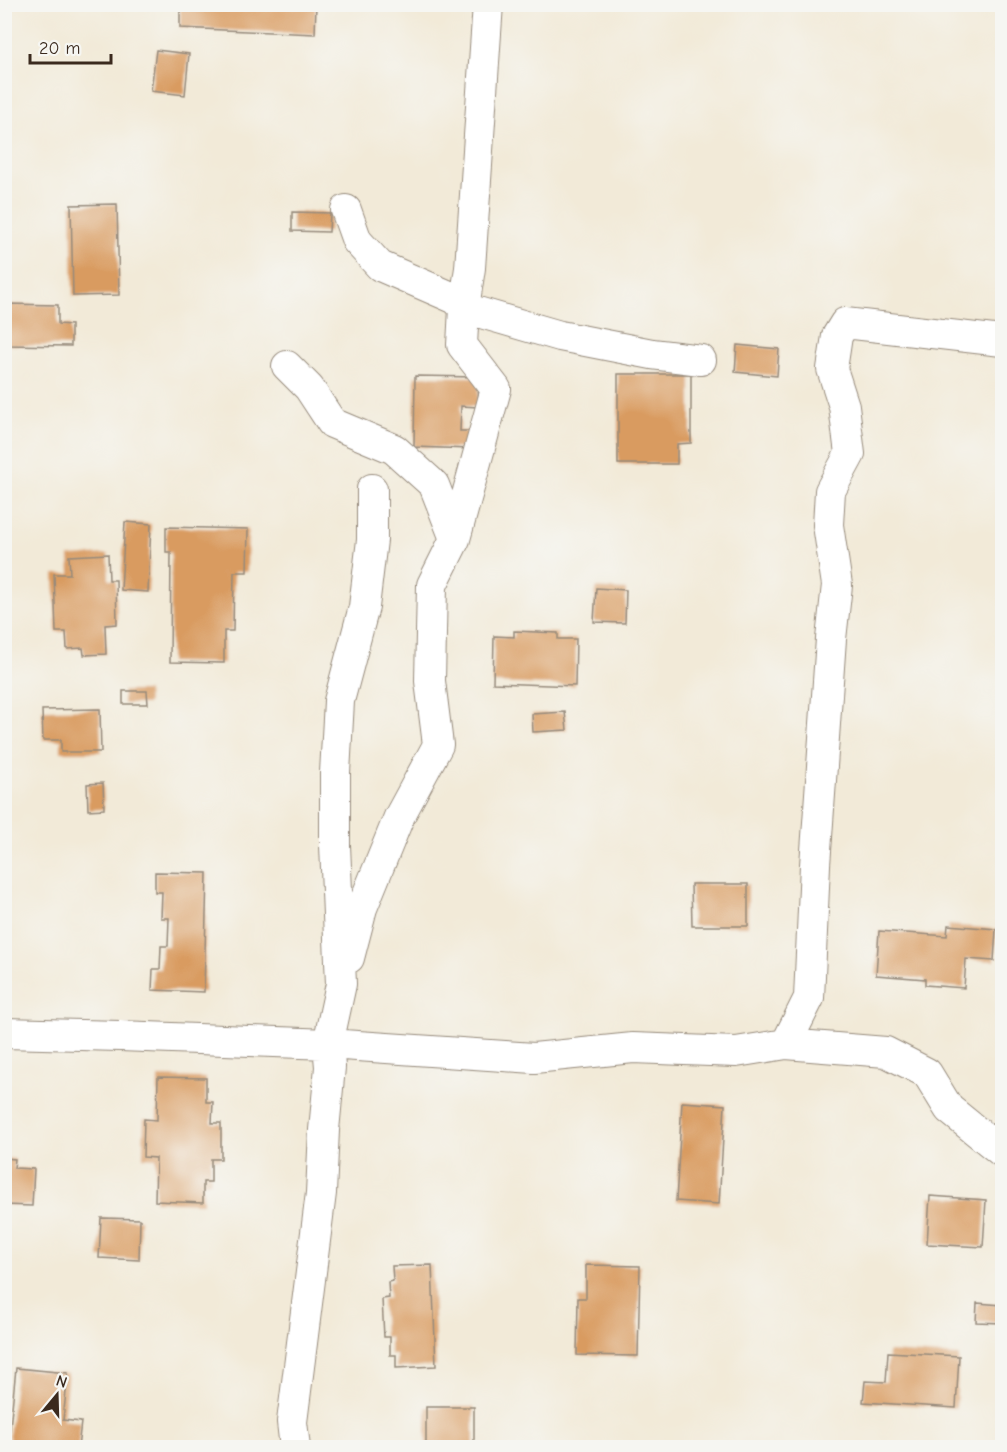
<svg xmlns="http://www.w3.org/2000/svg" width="1007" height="1452" font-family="'Comic Neue',sans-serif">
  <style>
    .building { fill: #d99b60 }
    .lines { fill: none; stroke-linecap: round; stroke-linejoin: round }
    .minor-casing { stroke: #968a7b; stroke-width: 32 }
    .minor { stroke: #fff; stroke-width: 30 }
  </style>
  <rect width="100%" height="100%" fill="#f6f6f2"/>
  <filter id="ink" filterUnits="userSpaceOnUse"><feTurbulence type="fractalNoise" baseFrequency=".0167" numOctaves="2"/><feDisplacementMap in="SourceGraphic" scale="12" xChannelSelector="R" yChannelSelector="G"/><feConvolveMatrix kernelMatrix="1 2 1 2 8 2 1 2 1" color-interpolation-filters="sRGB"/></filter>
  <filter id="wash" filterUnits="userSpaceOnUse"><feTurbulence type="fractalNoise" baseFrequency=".008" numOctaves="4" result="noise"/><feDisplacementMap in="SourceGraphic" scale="24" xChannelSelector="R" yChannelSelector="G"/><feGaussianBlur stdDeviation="1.35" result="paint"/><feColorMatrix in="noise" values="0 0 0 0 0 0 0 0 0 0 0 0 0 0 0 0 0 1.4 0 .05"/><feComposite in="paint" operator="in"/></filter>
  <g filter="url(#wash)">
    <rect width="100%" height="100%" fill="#f2ead8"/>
    <g id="blocks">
      <path class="building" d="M180 4H316L315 34 180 28Z
        M156 50 189 54 185 95 151 91Z
        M117 204 119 295 73 296 71 205Z
        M292 212 330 213 329 232 292 231Z
        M4 304 58 305V324L71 325V346L4 345Z
        M737 345 779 349 777 376 735 372Z
        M618 374H691V443L677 444V464H618Z
        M415 376 479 377 478 407 461 406 460 431H471V449L414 447Z
        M125 522 151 524 148 592 121 590Z
        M166 527 248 529 247 572H234L233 631H224V663L170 662 171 552H166Z
        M108 554 109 580H116L117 624 105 625 106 654 84 655 83 648 67 649 66 632H56L54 574H70L69 556Z
        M596 588 626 590 625 623 594 622Z
        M514 631 558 633V639H576L575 686 493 683 494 636 514 637Z
        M123 691H147L148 704H123Z
        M100 709 101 752H61V740H43L42 710Z
        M565 712 567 730 533 732 532 714Z
        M103 783 104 809 88 810 87 784Z
        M155 872 207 873 204 992 152 990 153 969H160L161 946H168L169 918H161L162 892H155Z
        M691 884H748V926H692Z
        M948 925 996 929 994 961 966 959 964 988 925 985V979L876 975 879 931 947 936Z
        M158 1077 206 1078V1102H213L212 1123H221V1159H211V1182H203V1203L155 1201 156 1158 143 1157 144 1119 157 1120Z
        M682 1102 725 1105 719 1204 676 1201Z
        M4 1158 15 1159 14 1168 34 1169 32 1206 4 1205Z
        M930 1196 986 1200 983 1247 927 1244Z
        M101 1218 140 1219 139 1260 99 1258Z
        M432 1265 436 1366 396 1368V1355H390V1337H384L382 1299 389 1298 388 1282 393 1281 392 1266Z
        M586 1265 640 1266 638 1356 577 1355 578 1298H586Z
        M977 1303 1002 1305V1323L976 1322Z
        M888 1352 959 1356 956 1408 863 1402 865 1381 886 1382Z
        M16 1368 68 1373 63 1420 81 1422 78 1448H8Z
        M426 1407H474V1448H426Z"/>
    </g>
  </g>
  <g filter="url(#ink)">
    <use href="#blocks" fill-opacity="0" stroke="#968a7b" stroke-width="1.5"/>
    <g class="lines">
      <defs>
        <path id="minor" d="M346 210 357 241 380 266 456 299 464 308 560 336 652 354 701 360
          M287 366 309 388 332 423 394 449 434 485 455 539 432 585 430 681 438 745 399 817 362 908 349 958
          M455 539 496 389 462 345 464 308 470 268 488 4
          M4 1033 120 1036 328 1044 341 984 335 845V773L339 701 364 607 372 540V489
          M786 1044 886 1052 927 1073 949 1109 1002 1152
          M295 1448 292 1422 321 1193 324 1130 330 1067 328 1044 534 1058 633 1048 736 1052 786 1044 809 998 815 865 831 639 837 585 828 525 830 491 850 454 844 406 832 369 837 336 845 323 1002 341"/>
      </defs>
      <use href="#minor" class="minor-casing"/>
      <use href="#minor" class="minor"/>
    </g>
  </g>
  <rect width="1007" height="1452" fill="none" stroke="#f6f6f2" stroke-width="24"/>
  <g transform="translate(57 1395) rotate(19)" stroke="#f6f6f2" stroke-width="4.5" paint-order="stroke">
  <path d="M0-4.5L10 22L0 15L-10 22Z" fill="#3b2a1e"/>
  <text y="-9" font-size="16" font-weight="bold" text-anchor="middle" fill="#3b2a1e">N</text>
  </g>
  <path d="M30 54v9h81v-9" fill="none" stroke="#3b2a1e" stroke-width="3"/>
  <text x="39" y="54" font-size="18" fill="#3b2a1e" stroke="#f6f6f2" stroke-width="4.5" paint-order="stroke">20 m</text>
</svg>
